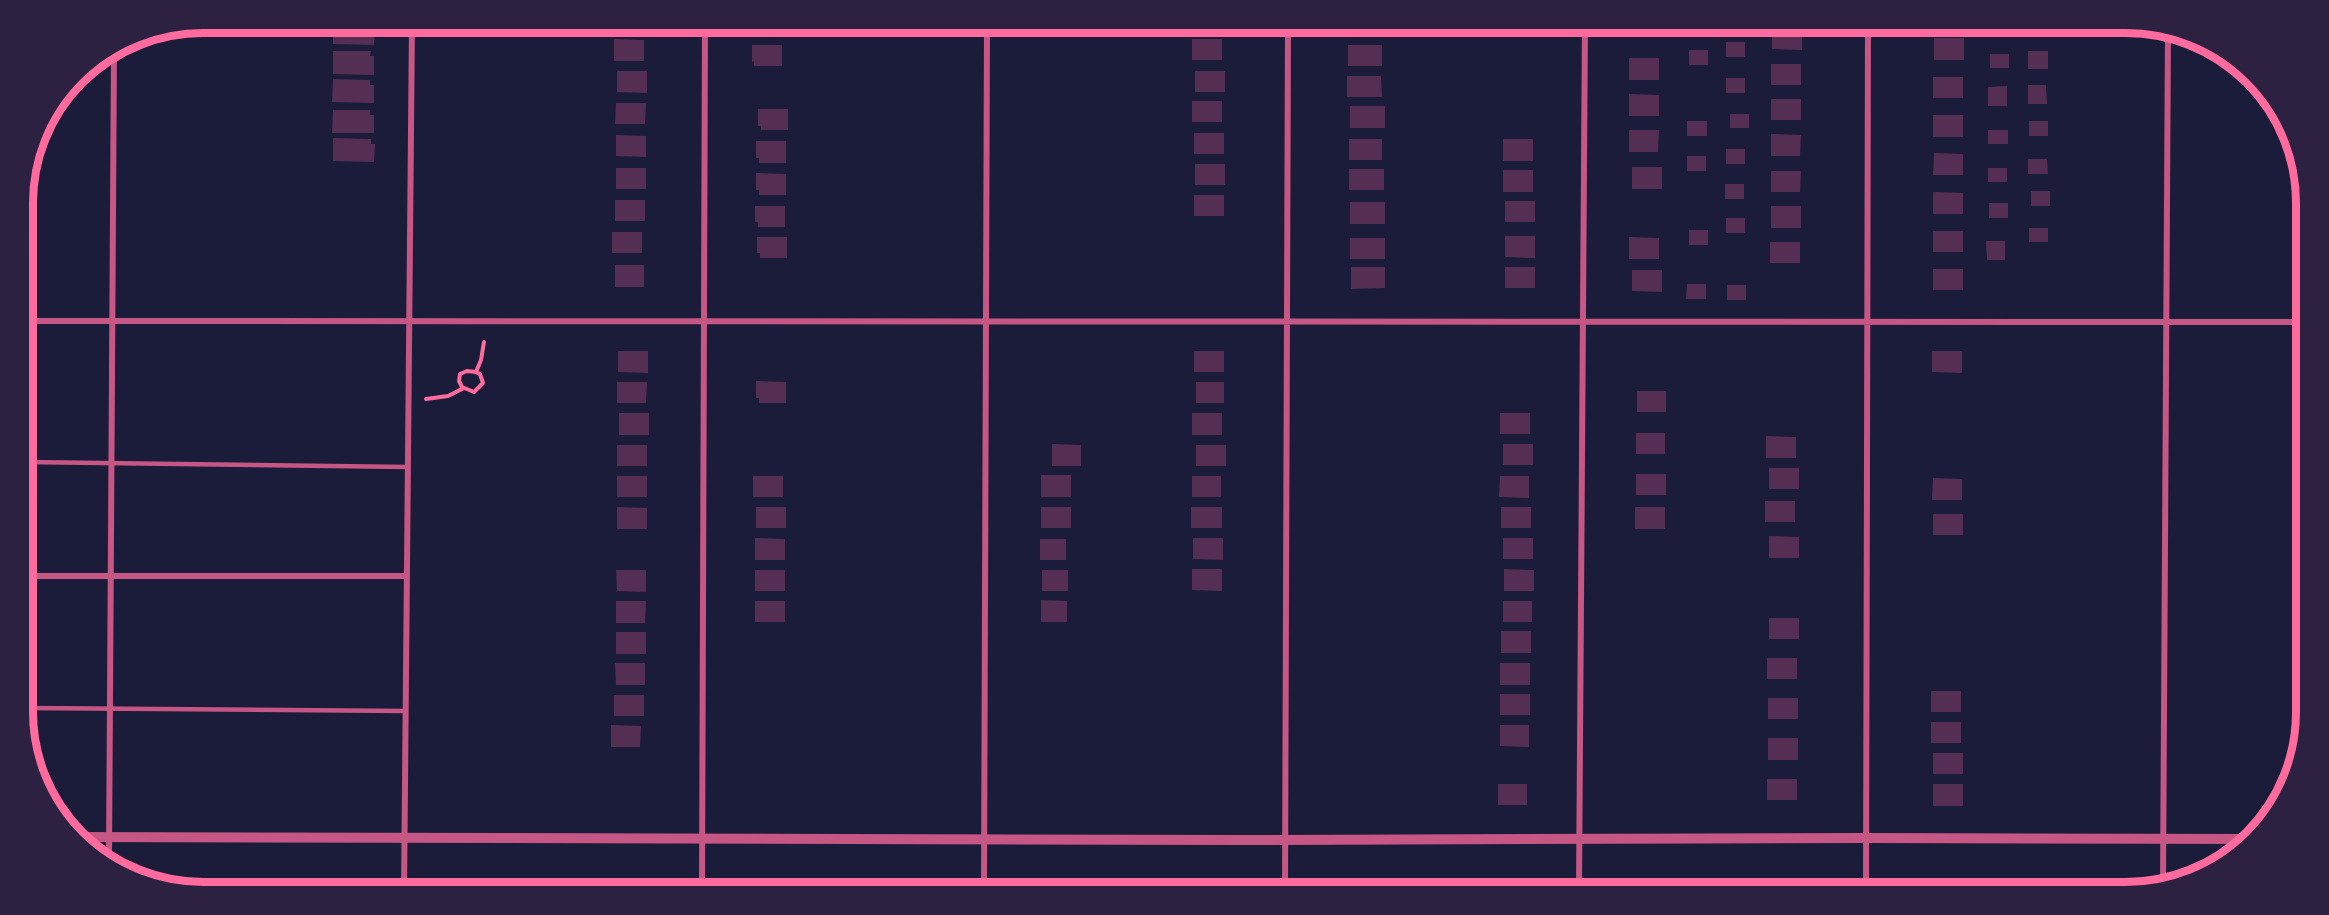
<svg xmlns="http://www.w3.org/2000/svg" width="2329" height="915" font-family="Jost,sans-serif">
  <style>
    .building { fill: #542f53 }
    .lines { fill: none; stroke-linecap: round; stroke-linejoin: round }
    .path { stroke: #ff6b9d; stroke-width: 4 }
    .service { stroke: #c65784; stroke-width: 4.5 }
    .minor { stroke: #c65784; stroke-width: 6 }
    .tertiary { stroke: #c65784; stroke-width: 10 }
    .rim { fill: none; stroke: #ff6b9d; stroke-width: 8 }
  </style>
  <rect width="100%" height="100%" fill="#1b1b3a"/>
  <path class="building" d="M333 22H371V27H375L374 45 333 44Z
    M614 22H644V29H614Z
    M758 22H788V34H761V29L758 30Z
    M1352 22H1387V35H1352Z
    M1507 22H1537V35H1507Z
    M1629 22H1659V33H1629Z
    M1772 28H1802V50L1772 49Z
    M1934 38H1964V60H1934Z
    M614 39 644 40V61H614Z
    M1192 39H1222V60H1192Z
    M1726 42H1745V57H1726Z
    M752 45H782V66H754V61L752 62Z
    M1348 45H1382V66H1348Z
    M1689 50H1708V65H1689Z
    M333 51H371L370 56H374V75L333 74Z
    M2028 51H2048V69H2028Z
    M1990 54H2009V68H1990Z
    M1629 58H1659V80H1629Z
    M1771 64H1801V85H1771Z
    M617 71H647V93L617 92Z
    M1195 71H1225V92H1195Z
    M1347 76H1381L1382 97H1347Z
    M1933 77H1963V98H1933Z
    M1726 78H1745V93H1726Z
    M333 79 370 80V85H374V103L332 102Z
    M2028 85H2046L2047 104H2028Z
    M2007 86V106H1988V87Z
    M1629 94 1659 95V116H1629Z
    M1771 99H1801V120H1771Z
    M1192 101H1222V122H1192Z
    M616 103H646L645 124H615Z
    M1350 106H1385V128H1350Z
    M758 109H788V130H761V126H758Z
    M333 110H370V115H374V133H332Z
    M1730 114H1749V128H1730Z
    M1933 115H1963V137H1933Z
    M1687 121H1707V136H1687Z
    M2029 121H2048V136H2029Z
    M1629 130H1659L1658 152H1629Z
    M1988 130H2008V144H1988Z
    M1194 133H1224V154H1194Z
    M1771 134 1801 135 1800 156H1771Z
    M616 135 646 136V157L616 156Z
    M333 138 371 139V144H375L374 162 333 161Z
    M1349 139H1382V160H1349Z
    M1503 139H1533V161H1503Z
    M756 141H786V163H759V158H756Z
    M1726 149H1745V164H1726Z
    M1934 153 1963 154V175H1933Z
    M1687 156H1706V171H1687Z
    M2028 159H2047L2048 174H2028Z
    M1195 164H1225V185H1195Z
    M1632 167H1662V189H1632Z
    M616 168H646V189H616Z
    M1988 168H2007V182H1988Z
    M1349 169H1384V190H1349Z
    M1503 170H1533V192H1503Z
    M1771 171H1801L1800 192H1771Z
    M756 173 786 174V195H759V190H756Z
    M1725 184H1744V199H1725Z
    M2031 191H2050V206H2031Z
    M1933 192 1963 193V214H1933Z
    M1194 195H1224V216H1194Z
    M615 200H645V221H615Z
    M1505 201H1535V222H1505Z
    M1350 202H1385V224H1350Z
    M1989 203H2008V218H1989Z
    M755 206H785V227H758V222H755Z
    M1771 206H1801V228H1771Z
    M1726 218H1745V233H1726Z
    M2029 228H2048V242H2029Z
    M1689 230H1708V245H1689Z
    M1933 231H1963V252H1933Z
    M612 232H642V253H612Z
    M1505 236H1535V258L1505 257Z
    M757 237H787V258H760V253H757Z
    M1629 237 1659 238V259H1629Z
    M1350 238H1385V259H1350Z
    M1986 241H2005V260H1987Z
    M1770 242H1800V263H1770Z
    M615 265H644V287H615Z
    M1351 267H1385V288L1351 289Z
    M1505 267H1535V288H1505Z
    M1933 269H1963V290H1933Z
    M1632 270H1662V292L1632 291Z
    M1687 284H1706V299H1686Z
    M1727 285H1746V300H1727Z
    M618 351H648V373L618 372Z
    M1194 351H1224V372H1194Z
    M1932 351H1962V373L1932 372Z
    M756 381 786 382V403H759V398H756Z
    M617 382H647L646 403H617Z
    M1196 382H1224V403H1196Z
    M1637 391H1666V412H1637Z
    M619 413H649V435H619Z
    M1192 413H1222V435H1192Z
    M1500 413H1530V434H1500Z
    M1636 433H1665V454H1636Z
    M1766 436 1796 437V458H1766Z
    M1052 444 1081 445V466H1052Z
    M1503 444H1533V465H1503Z
    M617 445H647V466H617Z
    M1196 445H1226V466H1196Z
    M1769 468H1799V489H1769Z
    M1636 474H1666V495H1636Z
    M1041 475H1071V497H1041Z
    M617 476H647V497H617Z
    M753 476H783V497H753Z
    M1192 476H1221V497H1192Z
    M1500 476H1529V498L1499 497Z
    M1933 478 1962 479V500H1932Z
    M1765 501H1795V522H1765Z
    M617 507 647 508V529H617Z
    M756 507H786V528H756Z
    M1041 507H1071V528H1041Z
    M1191 507H1222V528H1191Z
    M1501 507H1531V528H1501Z
    M1635 507H1665V529H1635Z
    M1933 514H1963V535H1933Z
    M1769 536 1799 537V558H1769Z
    M755 538 785 539V560H755Z
    M1193 538H1223V560L1193 559Z
    M1503 538H1533V559H1503Z
    M1040 539H1066V560H1040Z
    M1192 569H1222V591L1192 590Z
    M1504 569 1534 570V591H1504Z
    M616 570H646V592L617 591Z
    M755 570H785V591H755Z
    M1042 570H1068V591H1042Z
    M1041 600 1067 601V622H1041Z
    M616 601H646L645 623H616Z
    M755 601H785V622H755Z
    M1503 601H1532V622H1503Z
    M1769 618H1799V639H1769Z
    M1501 631H1531V653H1501Z
    M616 632H646V654H616Z
    M1767 658H1797V679H1767Z
    M615 663H645V685H616Z
    M1500 663H1530V685H1500Z
    M1931 691H1961V712H1931Z
    M1500 694H1530V715H1500Z
    M614 695H644V716H614Z
    M1768 698H1798V719H1768Z
    M1931 722H1961V743H1931Z
    M611 725 641 726 640 747H611Z
    M1500 725H1529V747L1500 746Z
    M1768 738H1798V760H1768Z
    M1933 753H1963V774H1933Z
    M1767 779H1797V800H1767Z
    M1498 784H1527V805H1498Z
    M1933 784H1963V806H1933Z"/>
  <g class="lines">
    <path class="path" d="M476 372 480 374 483 383 474 392 462 387 459 381 460 374 467 371 476 372 481 360 484 342
      M426 399 448 396 464 388"/>
    <path class="service" d="M24 462 408 467
      M26 708 406 711"/>
    <path class="minor" d="M24 321 2305 322
      M25 576H407
      M109 859 114 49
      M2163 887 2168 29
      M404 892 412 22
      M702 892 705 22
      M984 892 987 22
      M1285 892 1288 22
      M1579 892 1585 22
      M1866 892 1868 22"/>
    <path class="tertiary" d="M76 837 1244 840 1867 838 2252 839"/>
  </g>
  <path d="M0 0H2329V915H0ZM203 33H2126A170 170 0 0 1 2296 203V712A170 170 0 0 1 2126 882H203A170 170 0 0 1 33 712V203A170 170 0 0 1 203 33Z" fill="#2d2142" fill-rule="evenodd"/>
  <path class="rim" d="M203 33H2126A170 170 0 0 1 2296 203V712A170 170 0 0 1 2126 882H203A170 170 0 0 1 33 712V203A170 170 0 0 1 203 33Z"/>
</svg>
